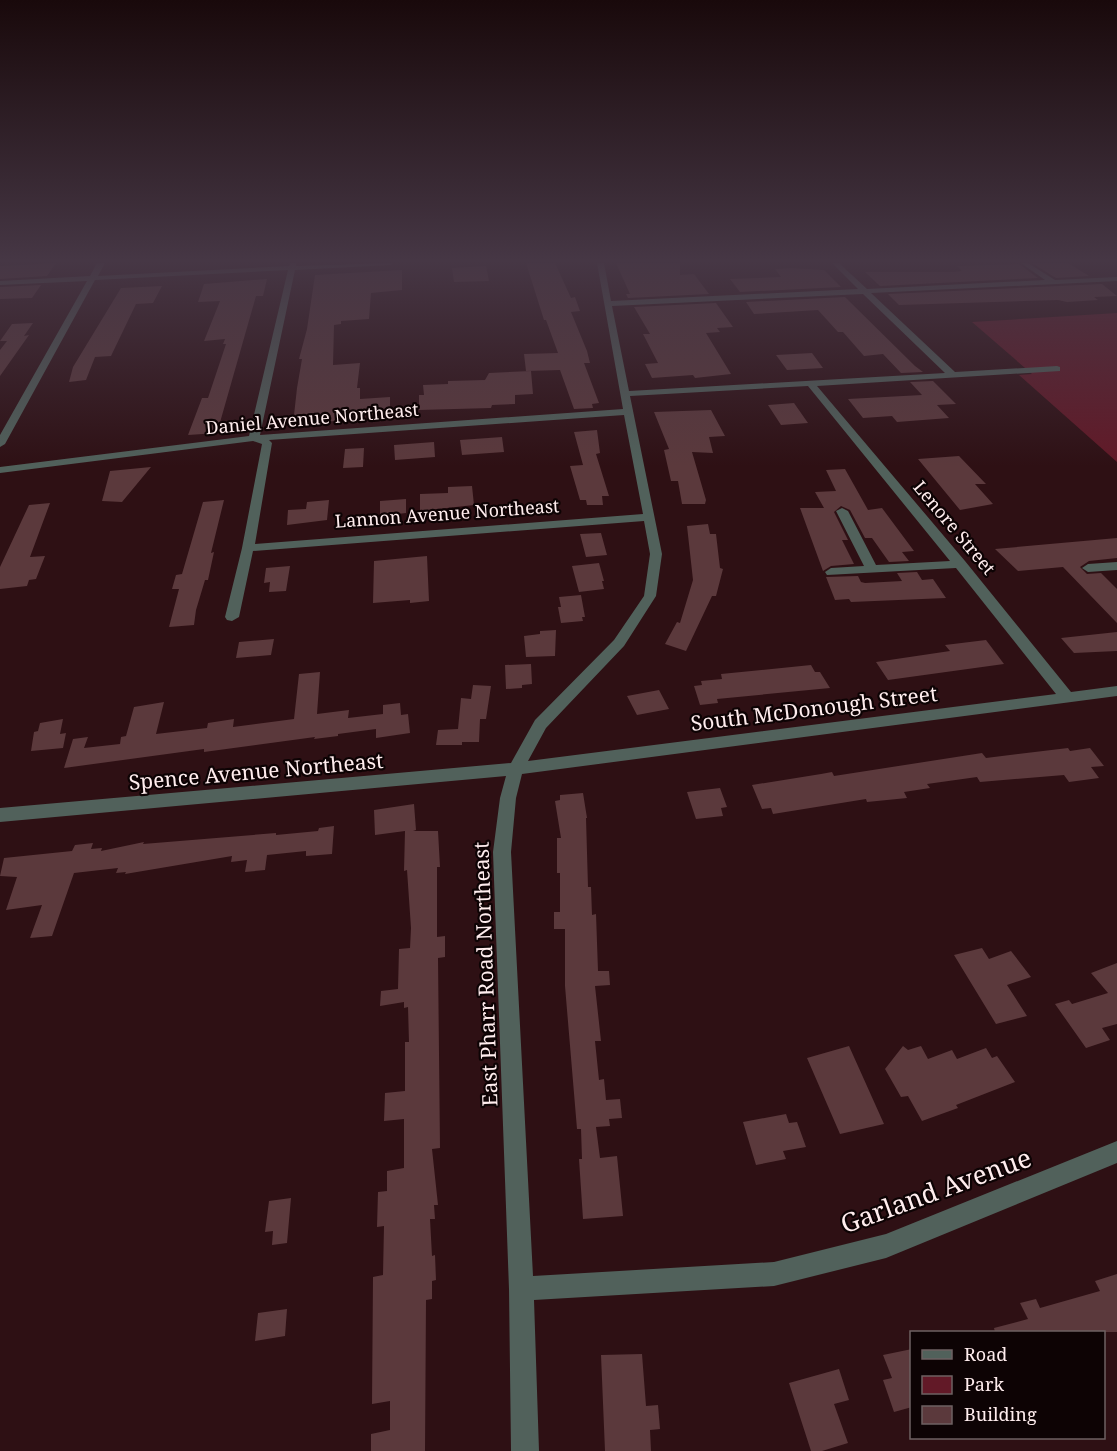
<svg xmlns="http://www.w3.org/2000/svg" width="1117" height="1451" font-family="'Noto Serif',serif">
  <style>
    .green { fill: #621927 }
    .building { fill: #5b393c }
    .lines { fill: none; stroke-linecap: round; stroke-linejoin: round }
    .minor { fill: #51615b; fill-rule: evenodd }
    .labels { text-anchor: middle; stroke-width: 4.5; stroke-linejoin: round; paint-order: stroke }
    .far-street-label { font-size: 18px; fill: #ffedee; stroke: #0d0304 }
    .street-label { font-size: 21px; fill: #ffedee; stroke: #0d0304 }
    .near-street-label { font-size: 26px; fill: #ffedee; stroke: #0d0304 }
  </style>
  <rect width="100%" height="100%" fill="#2e1014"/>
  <path class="green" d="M1117 313V462L1019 375 1032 374 972 322Z"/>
  <path class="building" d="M56 263 47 276 0 279V266Z
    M526 263H555L571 298 575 297 580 311 571 312 587 351 590 363H584L599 403 592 404 593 408 574 409 560 370 526 371 524 354 558 353 546 320H544Z
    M616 263H680V275L694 274 709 294 628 298 626 294H630Z
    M1032 263H1068L1089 276 1056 278Z
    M1019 264 1038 278 880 286 865 272H954L962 271 957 266Z
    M486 266 489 281 454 282 452 268Z
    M792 268 824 270 841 287 740 292 730 279 781 277 775 269Z
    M402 270V290L371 293 369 319 341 321V324L334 325 333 365 360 363 357 388H360V399L390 397V413L351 416 350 420 293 424 297 388 302 359H299L307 329 315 275Z
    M267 279 263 296H256L217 433 188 435 202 398H208L226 344H223L225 339 204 341 220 301 198 302 204 284Z
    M1102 284 1117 296 1094 297 1098 300 1067 302 1058 300 899 305 888 294Z
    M41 285 32 298 0 299V287Z
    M162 286 153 303 136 304 111 356 95 357 86 380 69 382 73 367 121 288Z
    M845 297 915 366 923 372 901 373 883 354 864 356 843 332H838L818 310 754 314 746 302Z
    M716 303 733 327 717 328 720 332 706 333 731 374 695 378 693 375 652 378 645 364 658 363 643 334H650L634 307Z
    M33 323 24 336 29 335 0 376V350L7 341H0L12 324Z
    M812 353 823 368 787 370 776 355Z
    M531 371 533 394 515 395V404L492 405 491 408 419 410V395H424L423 385 448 384V381L485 380 489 373Z
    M933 381 956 404 937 405 949 418 897 422 892 416 863 418 848 399 922 395 910 382Z
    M794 403 808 423 781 425 768 405Z
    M711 410 725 436 709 437 713 453 692 452 706 500 705 504H682L678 481H671L664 450 669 449 654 412Z
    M597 430 600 453 596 454 609 496H602L603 505H587L586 500H580L570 466 583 465 574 432Z
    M502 437 504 452 462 455 460 440Z
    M434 442 435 457 395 460 394 445Z
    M364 448 363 467 343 468 345 449Z
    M959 456 986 484H975L993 504 960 510 918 459Z
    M151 467 122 502 102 501 110 471Z
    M845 469 868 510 882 508 914 551 902 552 909 561 889 562 872 538H865L850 510 841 506 834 512 848 540H842L854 564 831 566 823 571 800 508H824L815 492 836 491 826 470Z
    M472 486 474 505 420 511V494L448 493V487Z
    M406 499V513L380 516V501Z
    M224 500 211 553 214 552 208 580H205L196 610 194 625 169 627 179 589H172L176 575 182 574 203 502Z
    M329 500 327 520 287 525 288 510 306 509 307 502Z
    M50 503 30 557 45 556 36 579 29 580 27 586 0 589V567L29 505Z
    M708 524 710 534H716L720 568 723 569 716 596H712L686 651 665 644 677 622 680 623 693 580 687 526Z
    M601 533 607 555 586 557 580 534Z
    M1117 538V558L1089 561 1080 567 1087 574 1101 573 1117 589V623L1063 567 1018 571 995 549Z
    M427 556 429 601 410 603V600L373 603 374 561Z
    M599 563 604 581H602L604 589 579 592 572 566Z
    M290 566 286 591 269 592 270 582 264 583 266 568Z
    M917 572 922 580 933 579 946 598 851 602 849 599 835 600 826 577 858 576 861 582 865 583 902 581 897 573Z
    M581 595 585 617H582L583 621 561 623 558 607H561L559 597Z
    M556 630 555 656 526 657 524 636 540 634V631Z
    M1117 632V651L1074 653 1061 638Z
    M274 639 271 655 236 658 239 642Z
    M986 640 1004 664 888 680 876 662 950 651 945 645Z
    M531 664 532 684 522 685V688L506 689 505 665Z
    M811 665 815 672H820L830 688 717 699 718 703 700 705 694 686 702 685 701 681 722 679 721 674Z
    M320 672 317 714 349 710 348 718 383 714V705L400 703 401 715 408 714 410 733 376 738V729L338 734V736L314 739 315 737 204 752V749L64 768 73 739 88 737 84 748 120 744 121 737 126 736 134 707 164 702 156 734 207 728 208 723 234 719 233 727 294 719 299 674Z
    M473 685 491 686 486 719H480L479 742H462V745H436L438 730 458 729 461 698 471 699Z
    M659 690 669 709 637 715 627 696Z
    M63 719 60 734 66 733 63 748 31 751 34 732 38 731 40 723Z
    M1068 748 1070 751 1090 748 1104 766 1091 767 1099 778 1069 782 1064 775 980 782 977 777 927 784 930 788 904 792 907 798 867 802 866 799 773 814 771 808 762 809 752 785 821 774 832 772 834 776 982 753 986 758Z
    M720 788 727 807 721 808 723 816 696 819 687 792Z
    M583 793 587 818H586L588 887H591L592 915 596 914 598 971H609L610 985 595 986 601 1041H595L599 1080 604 1079 606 1100 620 1099 622 1118 609 1119 610 1126 596 1127 600 1158 617 1156 623 1216 583 1219 579 1159H582L581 1129H577L565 986V929H554V912H560V873H557V838H561L555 801 560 800V795Z
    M414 804 416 830 413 831H438L440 867H437V937L445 936V957L438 958 440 1148 432 1149 438 1205H434L435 1219H430L432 1256 435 1255 436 1280 432 1281V1299L426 1300 425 1451H371V1434L390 1430V1401L372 1404 373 1277 383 1275 384 1226 377 1227 378 1192 387 1191V1171L404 1168V1119L384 1121 385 1093 405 1091V1042H409L408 1007 404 1008V1002L380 1006 381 991 398 989 399 949 410 948 411 928 407 870 404 871 405 831 375 835 374 810Z
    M334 826 332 854 306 856V851L267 855 265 870 245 872 247 860 231 862 232 856 125 874 126 872 116 873 118 868 74 873 52 936 30 938 42 905 6 910 17 877 0 876 4 858 72 851 75 845 93 843 91 849 102 848 101 851 144 842 143 844 276 833V835L318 831 319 828Z
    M982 948 989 959 1011 951 1031 977 1007 985 1027 1016 996 1024 954 955Z
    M1117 963V1024L1102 1028 1110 1040 1086 1048 1055 1004 1069 1000 1072 1004 1108 993 1091 973Z
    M849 1046 884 1124 840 1134 807 1058Z
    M903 1046 908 1050 921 1046 928 1059 952 1050 957 1059 986 1048 992 1058 997 1056 1015 1082 956 1105 958 1108 922 1121 908 1096 901 1097 885 1069Z
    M786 1114 789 1123 797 1122 806 1147 783 1151 786 1159 756 1165 743 1122Z
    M291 1198 287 1243 272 1245 273 1231 265 1232 269 1201Z
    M1117 1274V1332H995L994 1328 1028 1319 1020 1303 1036 1299 1040 1308 1100 1291 1095 1281Z
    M287 1309 285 1336 255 1341 258 1313Z
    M912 1349V1407L894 1412 883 1380 892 1378 883 1355Z
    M642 1354 646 1406 658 1405 660 1429 650 1430 651 1451H605L601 1355Z
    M839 1369 849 1400 834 1404 848 1443 822 1451H811L789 1383Z"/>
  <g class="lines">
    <path class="minor" d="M97 263H105L98 276 289 266 290 263H296V266L393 263 390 265 295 270 260 435 623 409 597 263H604L611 301 858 289 832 263H839L867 289 1045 280 1021 263H1028L1055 280 1117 277V281L871 293 955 372 1057 366 1060 367V371L817 386 965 561 1071 692 1117 686V696L522 774 516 798 511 852 533 1276 774 1262 886 1234 1117 1141V1163L886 1258 774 1286 534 1300 539 1451H511L509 1289 493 852 500 798 506 776 0 822V808L511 763 535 720 614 640 644 596 650 554 644 521 253 551 239 617 232 621 227 620 225 617 242 548 262 444 253 441 0 473V467L249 436 288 270 95 280 5 444 0 447V435L87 281 0 285V281L90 276ZM863 294 945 373 629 391 612 306ZM808 386 950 561 876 565 848 511 842 508 836 511 864 566 831 568 825 572 827 575 956 568 1056 694 528 761 546 728 624 646 656 596 662 554 630 396ZM624 415 643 514 255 544 272 443 269 440Z
      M1117 562V570L1088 572 1082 568 1088 564Z"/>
  </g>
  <linearGradient id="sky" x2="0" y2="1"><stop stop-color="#19090b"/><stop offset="0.56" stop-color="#463745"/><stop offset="1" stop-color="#463745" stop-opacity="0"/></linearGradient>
  <rect width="1117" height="466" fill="url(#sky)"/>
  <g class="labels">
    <g class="far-street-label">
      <text transform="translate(312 419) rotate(-5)" y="6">Daniel Avenue Northeast</text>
      <text transform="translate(447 514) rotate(-4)" y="6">Lannon Avenue Northeast</text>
      <text transform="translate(954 528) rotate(50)" y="6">Lenore Street</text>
    </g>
    <g class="street-label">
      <text transform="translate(814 709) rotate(-7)" y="7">South McDonough Street</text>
      <text transform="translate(256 772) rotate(-5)" y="7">Spence Avenue Northeast</text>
      <text transform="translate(486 974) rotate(-92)" y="7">East Pharr Road Northeast</text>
    </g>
    <g class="near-street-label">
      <text transform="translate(936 1191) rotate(-20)" y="9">Garland Avenue</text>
    </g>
  </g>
  <rect x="910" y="1331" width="195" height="108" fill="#0d0304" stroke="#6e6162" stroke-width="1.5"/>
  <rect x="922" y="1350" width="30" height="9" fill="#51615b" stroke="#6e6162" stroke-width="1.5"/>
  <text x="964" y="1361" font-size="18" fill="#ffedee">Road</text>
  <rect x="922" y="1376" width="30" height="18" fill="#621927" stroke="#6e6162" stroke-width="1.5"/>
  <text x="964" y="1391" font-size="18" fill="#ffedee">Park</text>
  <rect x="922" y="1406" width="30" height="18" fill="#5b393c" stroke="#6e6162" stroke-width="1.5"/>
  <text x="964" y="1421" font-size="18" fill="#ffedee">Building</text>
</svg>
